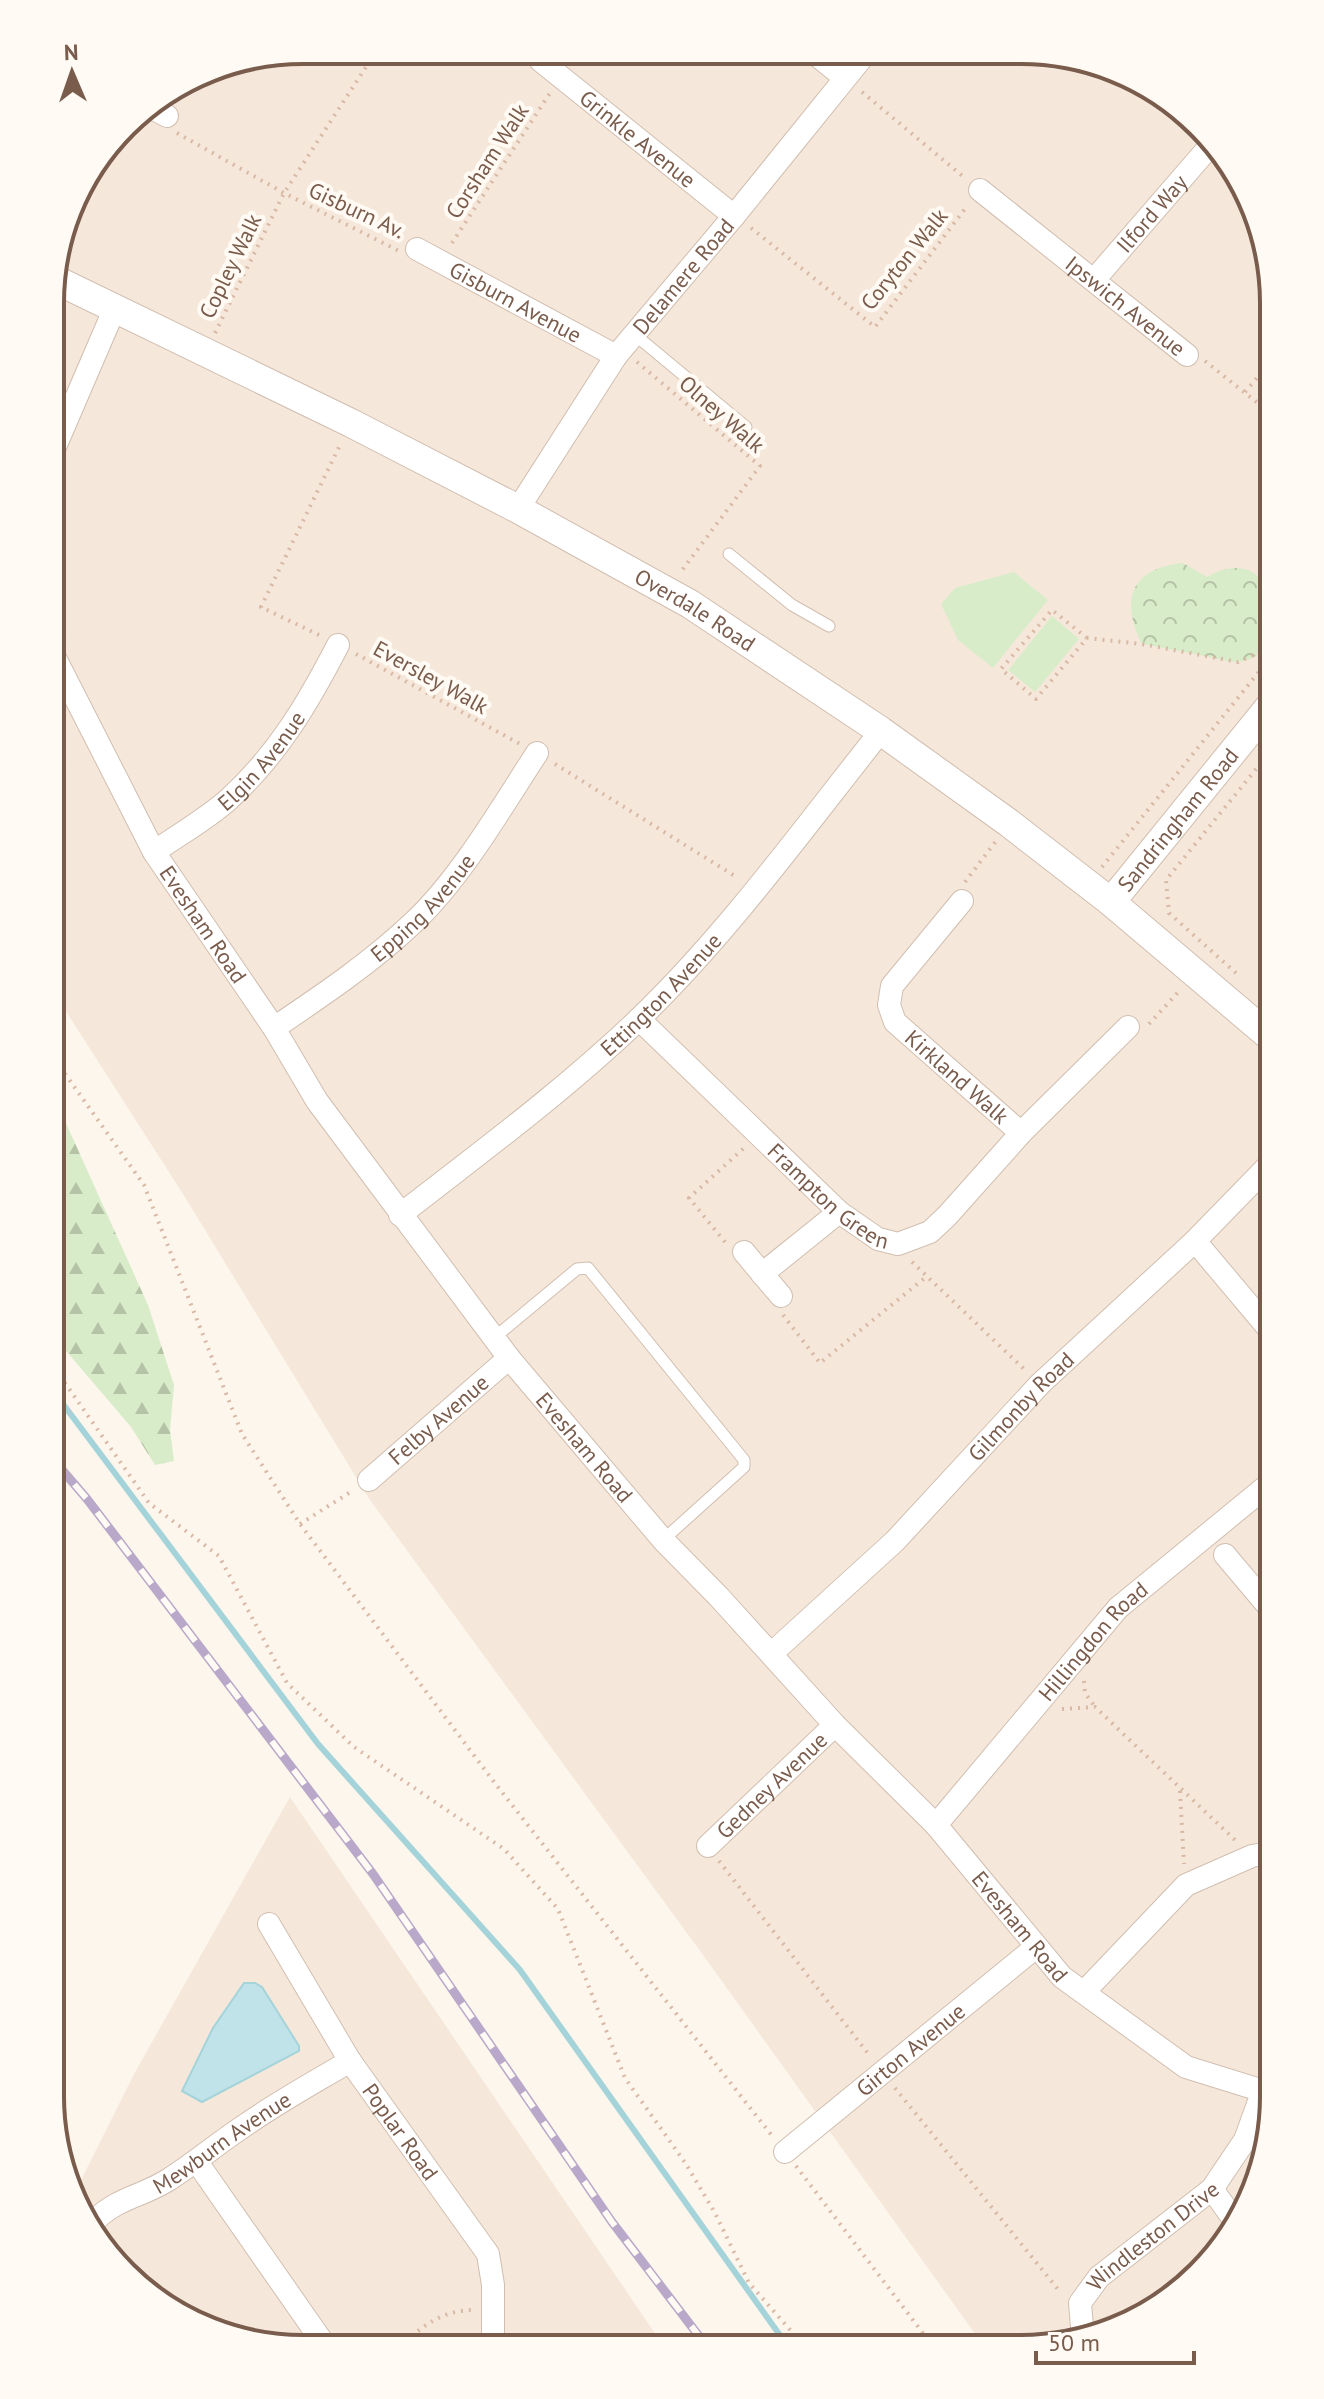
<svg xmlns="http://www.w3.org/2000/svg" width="1324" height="2399" font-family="'PT Sans',sans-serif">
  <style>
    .residential { fill: #f5e8da }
    .forest { fill: url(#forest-firs) }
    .park { fill: url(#park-crowns) }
    .pitch { fill: #d8ecc9 }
    .water { fill: #bfe3e8; stroke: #a5d3da; stroke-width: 2 }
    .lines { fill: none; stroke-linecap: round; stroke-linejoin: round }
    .stream { stroke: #a5d3da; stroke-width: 6 }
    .service-casing { stroke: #d1beb0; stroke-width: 13 }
    .minor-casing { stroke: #d1beb0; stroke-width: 24 }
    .tertiary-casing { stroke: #d1beb0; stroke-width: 30 }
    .path { stroke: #d9b8a5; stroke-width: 4; stroke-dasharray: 2 6; stroke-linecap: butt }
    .service { stroke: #fff; stroke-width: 11 }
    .minor { stroke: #fff; stroke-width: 22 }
    .tertiary { stroke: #fff; stroke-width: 28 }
    .rail-casing { stroke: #b9a8c9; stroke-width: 9 }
    .rail { stroke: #fffaf3; stroke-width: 6; stroke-dasharray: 18; stroke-linecap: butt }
    .labels { text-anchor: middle; stroke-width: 8; stroke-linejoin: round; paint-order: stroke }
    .street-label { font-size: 22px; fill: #7a5c4d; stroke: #fffaf3 }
    .rim { fill: none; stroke: #7a5c4d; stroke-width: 4 }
  </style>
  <defs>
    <pattern id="forest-firs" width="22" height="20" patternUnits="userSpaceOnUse" patternTransform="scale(2)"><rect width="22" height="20" fill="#d8ecc9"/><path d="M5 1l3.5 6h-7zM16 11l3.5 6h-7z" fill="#b4c2a5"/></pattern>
    <pattern id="park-crowns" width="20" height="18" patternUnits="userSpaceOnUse" patternTransform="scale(2)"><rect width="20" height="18" fill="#d8ecc9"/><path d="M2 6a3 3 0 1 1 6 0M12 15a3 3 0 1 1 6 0" fill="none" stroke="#b4c2a5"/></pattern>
  </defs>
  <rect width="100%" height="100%" fill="#fdf6ec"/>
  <path class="residential" d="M303 50 1070 55 1187 113 1260 221 1274 303 1273 2113 1255 2192 1221 2250 1162 2306 1103 2335 1021 2349H986L703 1955 370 1500 183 1194 51 988 52 271 76 191 136 113 207 69Z
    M290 1797 665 2348 270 2347 192 2323 137 2286 74 2194 134 2074Z"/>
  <path class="forest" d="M51 1090 148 1305 174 1385 170 1430 174 1461 155 1465 131 1427 61 1345 51 1322Z"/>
  <path class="park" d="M1183 563 1207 577C1278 535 1301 654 1239 662 1232 663 1221 659 1214 658 1190 653 1166 648 1142 644 1119 599 1132 568 1183 563Z"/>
  <path class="pitch" d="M1014 572 1048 600 993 668 958 640 941 604 955 588Z
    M1052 616 1079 639 1035 692 1008 670Z"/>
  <path class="water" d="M244 1983H255L262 1987 299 2046V2051L202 2102 182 2091 213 2028Z"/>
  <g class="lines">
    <path class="stream" d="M51 1388 318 1744 520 1970 789 2348"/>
    <defs>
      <path id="service" d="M634 334 746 427
        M729 554 792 605 829 626
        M494 1338 577 1269 588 1268 744 1460V1467L663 1540"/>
      <g id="minor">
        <path d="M814 53 845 78"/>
        <path id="s1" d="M541 61 734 216"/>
        <path d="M148 106 167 116"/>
        <path d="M1176 107 1198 128"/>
        <path id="s2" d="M980 190 1187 355"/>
        <path id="s3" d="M417 249 616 356"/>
        <path id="s4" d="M1094 280 1210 146"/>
        <path d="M52 454 114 310"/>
        <path id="s5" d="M518 509 616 356 734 216 865 54"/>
        <path id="s6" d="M52 652 154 852 274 1028 317 1101 509 1358 663 1540 719 1597 835 1725 936 1825 1062 1977 1186 2067 1273 2094"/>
        <path id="s7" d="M154 852C178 835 207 819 229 799 278 754 308 703 338 645"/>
        <path id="s8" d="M962 901 892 986 889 1005 895 1022 1021 1133"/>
        <path id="s9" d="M639 1019 839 1212 878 1239 898 1244 930 1232 947 1216 1021 1133 1128 1027"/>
        <path id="s10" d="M274 1028C323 995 372 962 415 921 462 876 501 808 537 753"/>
        <path id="s11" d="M400 1215C481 1152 565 1090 639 1019 729 932 803 829 881 731"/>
        <path d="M1195 1241 1274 1335"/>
        <path d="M744 1252 781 1296"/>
        <path d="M762 1274 839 1212"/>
        <path id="s12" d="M369 1480 509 1358"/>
        <path d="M1225 1555 1274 1613"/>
        <path id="s13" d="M771 1654 895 1541 1040 1384 1195 1241 1274 1160"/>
        <path id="s14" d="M936 1825 1118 1608 1274 1480"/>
        <path id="s15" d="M708 1846 835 1725"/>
        <path id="s16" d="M269 1924 350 2061 488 2254 493 2285V2347"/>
        <path d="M1084 1992 1186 1885 1252 1856 1274 1852"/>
        <path id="s17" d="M785 2152 1036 1947"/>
        <path d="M197 2162 326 2347"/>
        <path d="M1212 2189 1237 2224"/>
        <path id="s18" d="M93 2222C118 2197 141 2197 168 2180 195 2163 218 2143 244 2126 278 2102 315 2082 350 2061"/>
        <path id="s19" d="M1083 2339 1080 2303 1099 2277 1212 2189 1245 2140 1262 2093"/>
      </g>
      <g id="tertiary">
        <path id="s20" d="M52 278 351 423 518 509 690 604 881 731 1009 823 1111 902 1274 1040"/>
        <path id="s21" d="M1111 902 1274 701"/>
      </g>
    </defs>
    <use href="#service" class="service-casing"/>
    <use href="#minor" class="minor-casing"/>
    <use href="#tertiary" class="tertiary-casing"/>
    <path class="path" d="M862 92 966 179
      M177 133 284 193 399 251
      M751 228 875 327 968 205
      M452 243 550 93
      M215 333 284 193 377 50
      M1205 361 1274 416
      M637 362 760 466 680 573
      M1245 392 1274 358
      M319 635 261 607 341 443
      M1087 638 1052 610 1001 669 1036 699 1087 638 1142 644 1238 662 1262 651 1270 658
      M356 654 520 744
      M555 764 738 878
      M1102 867 1274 653
      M965 882 996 841
      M1236 973 1169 913 1166 880 1274 747
      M1149 1024 1181 989
      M51 1054 144 1185 242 1434 300 1524 494 1782 773 2137
      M725 1242 689 1198 744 1148
      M912 1262 1024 1369
      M783 1315 820 1363 926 1277
      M51 1363 149 1503 219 1556 287 1683 354 1747 504 1849 558 1909 625 2078 686 2164 715 2213 749 2283 806 2348
      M300 1524 352 1491
      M1084 1681 1085 1693 1095 1707
      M1062 1709 1095 1707 1236 1841
      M1180 1791 1184 1864
      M719 1861 870 2056
      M895 2088 1061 2293
      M796 2166 935 2349
      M400 2347C422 2326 442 2310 474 2310"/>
    <use href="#service" class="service"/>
    <use href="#minor" class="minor"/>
    <use href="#tertiary" class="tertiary"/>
    <defs>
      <path id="rail" d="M51 1457 87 1499 373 1874 612 2222 708 2348"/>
    </defs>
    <use href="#rail" class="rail-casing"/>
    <use href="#rail" class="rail"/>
  </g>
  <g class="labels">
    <g class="street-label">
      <text dy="8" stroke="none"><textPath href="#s1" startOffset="124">Grinkle Avenue</textPath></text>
      <text transform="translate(487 161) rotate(-57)" y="8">Corsham Walk</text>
      <text transform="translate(357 210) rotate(25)" y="8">Gisburn Av.</text>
      <text dy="8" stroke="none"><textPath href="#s4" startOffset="88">Ilford Way</textPath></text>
      <text transform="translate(904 259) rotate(-51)" y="8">Coryton Walk</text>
      <text transform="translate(230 266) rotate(-64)" y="8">Copley Walk</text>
      <text dy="8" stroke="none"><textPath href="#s5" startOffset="286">Delamere Road</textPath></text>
      <text dy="8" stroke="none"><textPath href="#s3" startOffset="112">Gisburn Avenue</textPath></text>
      <text dy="8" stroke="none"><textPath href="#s2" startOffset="186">Ipswich Avenue</textPath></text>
      <text transform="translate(722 414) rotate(41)" y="8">Olney Walk</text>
      <text dy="8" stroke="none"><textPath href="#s20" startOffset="724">Overdale Road</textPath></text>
      <text transform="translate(431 677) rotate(29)" y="8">Eversley Walk</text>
      <text dy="8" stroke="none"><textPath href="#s7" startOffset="142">Elgin Avenue</textPath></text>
      <text dy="8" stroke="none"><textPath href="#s21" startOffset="106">Sandringham Road</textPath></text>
      <text dy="8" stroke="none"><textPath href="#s10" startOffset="192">Epping Avenue</textPath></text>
      <text dy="8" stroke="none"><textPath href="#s6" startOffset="312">Evesham Road</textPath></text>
      <text dy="8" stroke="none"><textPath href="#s11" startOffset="342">Ettington Avenue</textPath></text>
      <text dy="8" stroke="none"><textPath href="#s8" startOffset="230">Kirkland Walk</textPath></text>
      <text dy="8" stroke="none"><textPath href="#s9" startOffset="260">Frampton Green</textPath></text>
      <text dy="8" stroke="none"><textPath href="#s13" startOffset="352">Gilmonby Road</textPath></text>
      <text dy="8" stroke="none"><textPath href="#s12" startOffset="92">Felby Avenue</textPath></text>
      <text dy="8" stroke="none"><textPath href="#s6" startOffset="960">Evesham Road</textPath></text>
      <text dy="8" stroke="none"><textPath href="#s14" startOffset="242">Hillingdon Road</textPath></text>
      <text dy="8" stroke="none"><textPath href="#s15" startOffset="88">Gedney Avenue</textPath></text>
      <text dy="8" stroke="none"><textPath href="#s6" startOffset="1608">Evesham Road</textPath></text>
      <text dy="8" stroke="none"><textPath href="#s17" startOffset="162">Girton Avenue</textPath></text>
      <text dy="8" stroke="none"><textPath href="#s16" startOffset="246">Poplar Road</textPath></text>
      <text dy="8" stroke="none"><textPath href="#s18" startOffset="152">Mewburn Avenue</textPath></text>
      <text dy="8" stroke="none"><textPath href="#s19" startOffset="136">Windleston Drive</textPath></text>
    </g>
  </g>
  <path d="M0 0H1324V2399H0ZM303 64H1021A239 239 0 0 1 1260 303V2096A239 239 0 0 1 1021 2335H303A239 239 0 0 1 64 2096V303A239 239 0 0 1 303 64Z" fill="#fffaf3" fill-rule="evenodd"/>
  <path class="rim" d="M303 64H1021A239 239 0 0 1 1260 303V2096A239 239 0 0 1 1021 2335H303A239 239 0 0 1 64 2096V303A239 239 0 0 1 303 64Z"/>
  <g transform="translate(72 72) rotate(358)" stroke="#fffaf3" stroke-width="6" paint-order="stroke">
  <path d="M0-6L14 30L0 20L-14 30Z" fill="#7a5c4d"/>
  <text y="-12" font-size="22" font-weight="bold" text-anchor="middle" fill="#7a5c4d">N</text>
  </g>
  <path d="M1036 2351v12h158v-12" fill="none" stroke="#7a5c4d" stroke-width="4"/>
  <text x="1048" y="2351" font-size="24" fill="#7a5c4d" stroke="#fffaf3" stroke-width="6" paint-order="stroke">50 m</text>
</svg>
